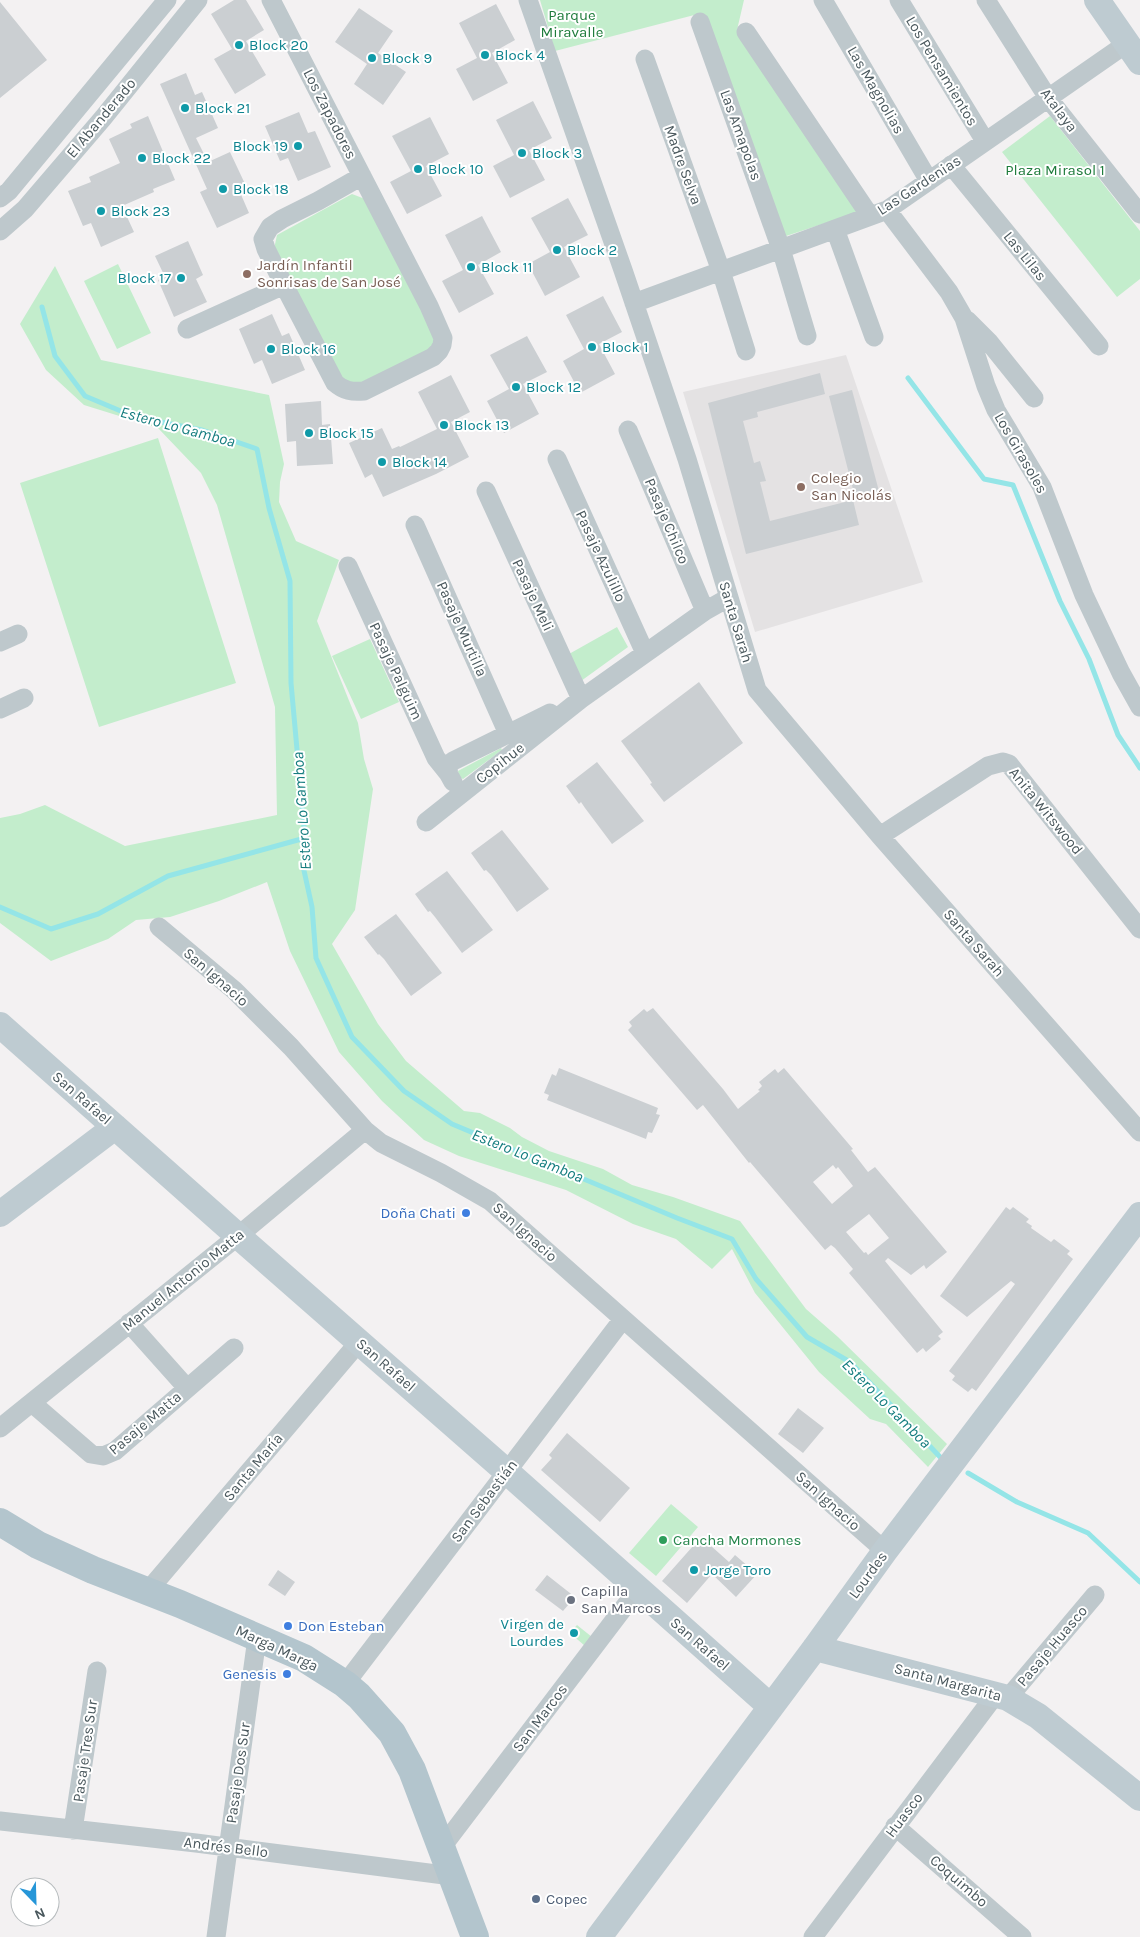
<svg xmlns="http://www.w3.org/2000/svg" width="1140" height="1937" font-family="Karla,sans-serif">
  <style>
    .education { fill: #e4e2e3 }
    .green { fill: #c3edcc }
    .lines { fill: none; stroke-linecap: round; stroke-linejoin: round }
    .stream { stroke: #94e5e7; stroke-width: 5 }
    .building { fill: #cbcfd2; fill-rule: evenodd }
    .street { stroke: #bec8cc; stroke-width: 19 }
    .secondary { stroke: #becbd1; stroke-width: 26 }
    .primary { stroke: #b3c5cd; stroke-width: 28 }
    .culture-dot { fill: #0f9aa8; stroke: #fff; stroke-width: 2 }
    .education-dot { fill: #8d6e63; stroke: #fff; stroke-width: 2 }
    .shop-dot { fill: #3f7fe0; stroke: #fff; stroke-width: 2 }
    .leisure-dot { fill: #2e9e5b; stroke: #fff; stroke-width: 2 }
    .worship-dot { fill: #6b7280; stroke: #fff; stroke-width: 2 }
    .service-dot { fill: #5c6f8a; stroke: #fff; stroke-width: 2 }
    .labels { text-anchor: middle; stroke-width: 4; stroke-linejoin: round; paint-order: stroke }
    .park-label { font-size: 15px; fill: #1e7b3b; stroke: #fff }
    .culture-label { font-size: 15px; fill: #0d838f; stroke: #fff; text-anchor: start }
    .street-label { font-size: 15px; fill: #4a585d; stroke: #fff }
    .education-label { font-size: 15px; fill: #785e54; stroke: #fff; text-anchor: start }
    .shop-label { font-size: 15px; fill: #366cbe; stroke: #fff; text-anchor: end }
    .leisure-label { font-size: 15px; fill: #27864d; stroke: #fff; text-anchor: start }
    .worship-label { font-size: 15px; fill: #5b616d; stroke: #fff; text-anchor: start }
    .service-label { font-size: 15px; fill: #4e5e75; stroke: #fff; text-anchor: start }
    .water-label { font-size: 16px; font-style: italic; fill: #157d7f; stroke: #fff }
  </style>
  <rect width="100%" height="100%" fill="#f3f1f2"/>
  <path class="education" d="M846 355 923 582 755 632 683 392Z"/>
  <path class="green" d="M540 0H744L737 30 859 212 783 237 702 13 555 51Z
    M1050 116 1140 231V279L1117 297 1002 152Z
    M352 194 365 199 436 335 432 349 356 386 340 377 274 249 277 235Z
    M118 264 151 333 117 349 84 281Z
    M55 266 101 360 269 395 284 464 280 482 279 502 296 541 339 560 317 621 358 723 364 759 373 789 355 910 332 944 378 1024 406 1061 464 1111 480 1113 510 1128 522 1137 549 1151 603 1169 632 1185 673 1197 740 1221 806 1309 838 1337 947 1444 928 1467 886 1424 870 1419 819 1372 755 1293 732 1249 712 1269 676 1239 633 1224 566 1190 459 1156 424 1140 382 1101 339 1052 290 951 267 882 219 901 170 917 136 920 108 939 51 961 0 923V818L20 814 45 805 125 846 277 815 275 707 217 505 201 473 158 428 84 405 46 370 20 324Z
    M158 438 236 683 99 727 20 483Z
    M617 627 628 647 581 681 569 654Z
    M370 639 399 702 361 719 332 656Z
    M501 748 502 750 463 779 459 777 458 771Z
    M671 1504 698 1527 656 1576 629 1553Z
    M577 1625 592 1637 585 1646 570 1633Z"/>
  <g class="lines">
    <path class="stream" d="M42 307 55 356 85 396 135 417 202 430 257 449 269 508 290 581 291 683 305 838 303 866 312 907 316 958 352 1037 404 1091 452 1124 677 1218 732 1239 756 1279 807 1337 850 1362 942 1459
      M908 378 984 479 1013 485 1060 601 1089 659 1118 735 1140 768
      M0 907 51 929 98 914 168 876 305 838
      M968 1473 1017 1502 1088 1533 1140 1582"/>
  </g>
  <path class="building" d="M234 0H246L264 30 246 41 266 75 235 94 214 59 232 49 211 14Z
    M0 2 47 60 0 98Z
    M496 4 515 40 492 53 508 83 473 101 456 69 477 58 459 23Z
    M359 8 393 31 378 53 406 72 383 105 354 84 367 64 335 42Z
    M186 73 195 95 202 92 218 128 196 138 208 162 230 152 246 186 239 190 249 213 217 228 200 192 207 189 160 84Z
    M533 101 552 138 529 150 545 180 510 198 493 166 514 155 496 120Z
    M299 112 308 133 315 131 331 167 298 181 288 158 280 161 265 126Z
    M148 116 175 180 153 189 154 192 122 206 134 232 101 247 91 223 83 226 68 191 91 182 89 177 120 163 109 139 132 128 130 124Z
    M430 117 449 154 426 166 442 196 407 214 390 182 411 171 392 136Z
    M568 198 588 235 564 247 580 277 545 296 528 264 550 252 531 218Z
    M482 216 501 252 478 265 494 294 459 313 442 281 463 270 445 235Z
    M188 241 203 275 196 279 207 302 174 317 158 280 165 277 155 256Z
    M603 296 622 332 599 344 615 374 580 393 563 361 584 349 566 315Z
    M272 314 282 336 289 333 305 370 272 384 262 360 254 364 239 329Z
    M527 336 547 372 523 384 539 414 504 433 487 401 509 389 490 355Z
    M820 373 825 394 757 412 758 417 743 421 754 463 760 461 766 481 760 482 770 521 853 500 859 525 746 554 708 403Z
    M451 375 470 412 451 422 469 457 436 474 383 497 372 474 365 478 349 443 382 428 392 449 399 446 400 447 437 429 418 392Z
    M852 390 880 495 856 501 829 396Z
    M321 401 322 425 330 424 333 464 297 466 296 441 287 442 285 404Z
    M699 682 743 743 664 802 650 784 652 783 648 777 621 741Z
    M597 762 644 821 612 844 585 808 581 802 579 804 566 786Z
    M502 830 549 889 517 912 491 875 486 870 484 871 471 853Z
    M447 871 493 930 462 953 435 917 430 911 428 912 415 894Z
    M396 914 442 973 411 996 384 959 379 954 378 955 364 937Z
    M653 1008 723 1089 738 1109 760 1091 758 1090 762 1086 759 1082 775 1069 778 1073 784 1068 853 1149 851 1150 868 1172 875 1167 947 1252 926 1269 924 1265 911 1275 888 1258 885 1261 943 1332 938 1336 941 1339 926 1352 923 1348 917 1353 849 1273 853 1269 835 1248 831 1245 825 1250 750 1162 749 1163 703 1105 697 1110 628 1030 632 1026 629 1022 644 1009 647 1012ZM833 1165 836 1169 838 1167 853 1186 832 1204 813 1182ZM869 1214 889 1238 868 1255 866 1252 864 1253 846 1232Z
    M559 1068 658 1108 656 1114 660 1115 652 1133 648 1132 646 1139 547 1100 549 1095 544 1093 552 1074 556 1076Z
    M1006 1207 1010 1210 1013 1207 1029 1219 1026 1222 1032 1226 1031 1228 1051 1242 1054 1239 1070 1251 1067 1254 1073 1259 976 1391 972 1388 968 1392 952 1380 955 1376 949 1371 1015 1284 1011 1281 967 1317 940 1296Z
    M798 1408 824 1428 803 1453 778 1434Z
    M567 1433 630 1488 600 1522 541 1470 552 1458 549 1455Z
    M701 1537 729 1562 735 1555 757 1574 736 1597 712 1574 687 1603 662 1581Z
    M278 1570 295 1582 285 1596 268 1585Z
    M547 1575 575 1597 563 1611 535 1590Z"/>
  <g class="lines">
    <path class="street" d="M271 0 429 306 443 338 442 345 439 351 433 357 364 391C352 392 344 391 335 383L284 285 266 249 263 239 270 227 282 219 318 201 362 176
      M528 0 623 270 687 459 757 690 880 836 1140 1132
      M823 0 929 181
      M899 0 985 141
      M986 0 1048 98 1140 214
      M700 22 781 249 807 336
      M746 32 870 216
      M645 59 721 271 746 351
      M951 165 1099 346
      M0 198 9 191 167 0
      M887 210 949 292 964 318 986 386 996 410 1042 487 1084 595 1121 673 1140 707
      M835 229 874 337
      M0 231 25 209 103 118 198 0
      M634 303 887 210 1126 44
      M967 320 989 342 1034 398
      M187 329 284 285
      M628 430 705 611
      M557 459 645 653
      M486 491 581 699
      M415 525 508 734
      M348 566 436 758 448 773
      M0 642 18 634
      M0 709 24 698
      M453 782 448 773 449 764 453 761 550 713
      M426 822 581 699 705 611 728 598
      M880 836 988 766 1003 762 1009 764 1140 929
      M159 927 234 990 291 1047 365 1130 381 1143 441 1173 490 1201 885 1551
      M129 1323 187 1388
      M32 1403 91 1454 103 1456 115 1451 234 1348
      M0 1428 238 1236 365 1130
      M147 1592 359 1342
      M345 1684 623 1319
      M1008 1698 1095 1595
      M0 1821 196 1843 452 1876
      M895 1826 1022 1937
      M73 1830 97 1671
      M442 1847 638 1589
      M216 1937 257 1638
      M813 1937 996 1694"/>
    <path class="secondary" d="M1097 0 1140 62
      M0 1025 238 1236 506 1471 771 1707
      M0 1214 115 1127
      M815 1648 1008 1698 1038 1716 1140 1798
      M599 1937 815 1648 885 1551 1140 1215"/>
    <path class="primary" d="M0 1522 38 1545 93 1570 180 1604 304 1658 345 1684 359 1696 392 1733 412 1770 475 1937"/>
  </g>
  <g class="culture-dot">
    <circle cx="239" cy="45" r="5"/>
    <circle cx="485" cy="55" r="5"/>
    <circle cx="372" cy="58" r="5"/>
    <circle cx="185" cy="108" r="5"/>
    <circle cx="298" cy="146" r="5"/>
    <circle cx="522" cy="153" r="5"/>
    <circle cx="142" cy="158" r="5"/>
    <circle cx="418" cy="169" r="5"/>
    <circle cx="223" cy="189" r="5"/>
    <circle cx="101" cy="211" r="5"/>
    <circle cx="557" cy="250" r="5"/>
    <circle cx="471" cy="267" r="5"/>
    <circle cx="181" cy="278" r="5"/>
    <circle cx="592" cy="347" r="5"/>
    <circle cx="271" cy="349" r="5"/>
    <circle cx="516" cy="387" r="5"/>
    <circle cx="444" cy="425" r="5"/>
    <circle cx="309" cy="433" r="5"/>
    <circle cx="382" cy="462" r="5"/>
    <circle cx="694" cy="1570" r="5"/>
    <circle cx="574" cy="1633" r="5"/>
  </g>
  <g class="education-dot">
    <circle cx="247" cy="274" r="5"/>
    <circle cx="801" cy="487" r="5"/>
  </g>
  <g class="shop-dot">
    <circle cx="466" cy="1213" r="5"/>
    <circle cx="288" cy="1626" r="5"/>
    <circle cx="287" cy="1674" r="5"/>
  </g>
  <circle class="leisure-dot" cx="663" cy="1540" r="5"/>
  <circle class="worship-dot" cx="571" cy="1600" r="5"/>
  <circle class="service-dot" cx="536" cy="1899" r="5"/>
  <g class="labels">
    <g class="park-label">
      <text x="572" y="20">Parque<tspan x="572" dy="17">Miravalle</tspan></text>
      <text x="1055" y="175">Plaza Mirasol 1</text>
    </g>
    <g class="culture-label">
      <text x="249" y="50">Block 20</text>
      <text x="495" y="60">Block 4</text>
      <text x="382" y="63">Block 9</text>
      <text x="195" y="113">Block 21</text>
      <text x="288" y="151" text-anchor="end">Block 19</text>
      <text x="532" y="158">Block 3</text>
      <text x="152" y="163">Block 22</text>
      <text x="428" y="174">Block 10</text>
      <text x="233" y="194">Block 18</text>
      <text x="111" y="216">Block 23</text>
      <text x="567" y="255">Block 2</text>
      <text x="481" y="272">Block 11</text>
      <text x="171" y="283" text-anchor="end">Block 17</text>
      <text x="602" y="352">Block 1</text>
      <text x="281" y="354">Block 16</text>
      <text x="526" y="392">Block 12</text>
      <text x="454" y="430">Block 13</text>
      <text x="319" y="438">Block 15</text>
      <text x="392" y="467">Block 14</text>
      <text x="704" y="1575">Jorge Toro</text>
      <text x="564" y="1629" text-anchor="end">Virgen de<tspan x="564" dy="17">Lourdes</tspan></text>
    </g>
    <g class="street-label">
      <text transform="translate(942 71) rotate(59)" y="5">Los Pensamientos</text>
      <text transform="translate(876 90) rotate(60)" y="5">Las Magnolias</text>
      <text transform="translate(1059 110) rotate(53)" y="5">Atalaya</text>
      <text transform="translate(330 114) rotate(63)" y="5">Los Zapadores</text>
      <text transform="translate(101 118) rotate(-50)" y="5">El Abanderado</text>
      <text transform="translate(741 135) rotate(70)" y="5">Las Amapolas</text>
      <text transform="translate(683 165) rotate(70)" y="5">Madre Selva</text>
      <text transform="translate(919 185) rotate(-33)" y="5">Las Gardenias</text>
      <text transform="translate(1025 256) rotate(51)" y="5">Las Lilas</text>
      <text transform="translate(1021 453) rotate(60)" y="5">Los Girasoles</text>
      <text transform="translate(667 521) rotate(67)" y="5">Pasaje Chilco</text>
      <text transform="translate(601 556) rotate(65)" y="5">Pasaje Azulillo</text>
      <text transform="translate(533 595) rotate(65)" y="5">Pasaje Meli</text>
      <text transform="translate(736 622) rotate(73)" y="5">Santa Sarah</text>
      <text transform="translate(462 629) rotate(66)" y="5">Pasaje Murtilla</text>
      <text transform="translate(396 671) rotate(65)" y="5">Pasaje Palguim</text>
      <text transform="translate(500 763) rotate(-38)" y="5">Copihue</text>
      <text transform="translate(1046 811) rotate(51)" y="5">Anita Witswood</text>
      <text transform="translate(974 943) rotate(49)" y="5">Santa Sarah</text>
      <text transform="translate(216 977) rotate(41)" y="5">San Ignacio</text>
      <text transform="translate(82 1098) rotate(41)" y="5">San Rafael</text>
      <text transform="translate(525 1232) rotate(42)" y="5">San Ignacio</text>
      <text transform="translate(183 1280) rotate(-39)" y="5">Manuel Antonio Matta</text>
      <text transform="translate(386 1365) rotate(41)" y="5">San Rafael</text>
      <text transform="translate(145 1423) rotate(-40)" y="5">Pasaje Matta</text>
      <text transform="translate(253 1467) rotate(-50)" y="5">Santa María</text>
      <text transform="translate(484 1501) rotate(-53)" y="5">San Sebastián</text>
      <text transform="translate(828 1501) rotate(42)" y="5">San Ignacio</text>
      <text transform="translate(868 1575) rotate(-54)" y="5">Lourdes</text>
      <text transform="translate(700 1644) rotate(41)" y="5">San Rafael</text>
      <text transform="translate(1052 1646) rotate(-50)" y="5">Pasaje Huasco</text>
      <text transform="translate(277 1648) rotate(25)" y="5">Marga Marga</text>
      <text transform="translate(948 1682) rotate(15)" y="5">Santa Margarita</text>
      <text transform="translate(540 1718) rotate(-53)" y="5">San Marcos</text>
      <text transform="translate(85 1751) rotate(-82)" y="5">Pasaje Tres Sur</text>
      <text transform="translate(238 1773) rotate(-82)" y="5">Pasaje Dos Sur</text>
      <text transform="translate(904 1815) rotate(-53)" y="5">Huasco</text>
      <text transform="translate(226 1847) rotate(7)" y="5">Andrés Bello</text>
      <text transform="translate(959 1881) rotate(41)" y="5">Coquimbo</text>
    </g>
    <g class="education-label">
      <text x="257" y="270">Jardín Infantil<tspan x="257" dy="17">Sonrisas de San José</tspan></text>
      <text x="811" y="483">Colegio<tspan x="811" dy="17">San Nicolás</tspan></text>
    </g>
    <g class="shop-label">
      <text x="456" y="1218">Doña Chati</text>
      <text x="298" y="1631" text-anchor="start">Don Esteban</text>
      <text x="277" y="1679">Genesis</text>
    </g>
    <g class="leisure-label">
      <text x="673" y="1545">Cancha Mormones</text>
    </g>
    <g class="worship-label">
      <text x="581" y="1596">Capilla<tspan x="581" dy="17">San Marcos</tspan></text>
    </g>
    <g class="service-label">
      <text x="546" y="1904">Copec</text>
    </g>
    <g class="water-label">
      <text transform="translate(178 426) rotate(15)" y="6">Estero Lo Gamboa</text>
      <text transform="translate(301 811) rotate(-94)" y="6">Estero Lo Gamboa</text>
      <text transform="translate(528 1155) rotate(22)" y="6">Estero Lo Gamboa</text>
      <text transform="translate(887 1403) rotate(45)" y="6">Estero Lo Gamboa</text>
    </g>
  </g>
  <g transform="translate(35 1902) rotate(157)"><circle r="24" fill="#ffffff" stroke="#b7bcbe"/>
  <path d="M0-4L9 19L0 12L-9 19Z" fill="#2696d8"/>
  <text y="-8" font-size="14" font-weight="bold" text-anchor="middle" fill="#4a585d">N</text>
  </g>
</svg>
